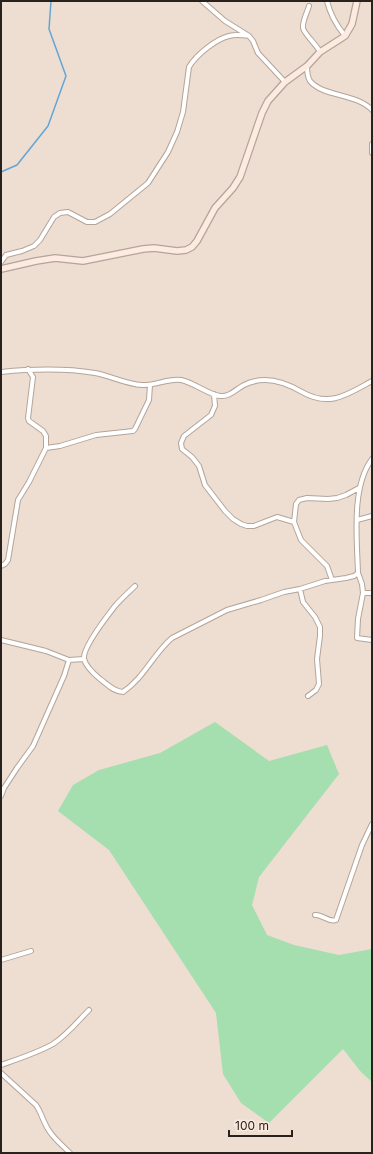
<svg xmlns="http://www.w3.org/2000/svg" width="373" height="1154" font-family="Inter,sans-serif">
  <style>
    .green { fill: #a5deaf }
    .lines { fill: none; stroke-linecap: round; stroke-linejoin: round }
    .stream { stroke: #62a6d5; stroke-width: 1.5 }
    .street-casing { stroke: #b4a499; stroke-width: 6 }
    .secondary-casing { stroke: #b4a499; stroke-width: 8 }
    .street { stroke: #fff; stroke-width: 4 }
    .secondary { stroke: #fdeae0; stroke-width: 5.5 }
  </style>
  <rect width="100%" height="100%" fill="#eeddd1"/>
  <path class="green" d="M215 722 269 761 327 745 339 774 259 877 252 905 267 935 294 945 339 955 372 949V1082L361 1072 343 1049 269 1123 241 1103 223 1074 216 1013 109 850 58 811 73 785 99 770 160 753Z"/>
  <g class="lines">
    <path class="stream" d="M1 172 17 165 48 126 66 76 49 29 51 1"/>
    <defs>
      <path id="street" d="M202 1 225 21 249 36 253 41 258 53 285 82
        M327 1C330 14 337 26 345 36
        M309 6C307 13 302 22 303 28 304 34 317 45 320 52
        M307 66C307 71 307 76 310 81 323 97 356 93 372 110
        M372 144V153
        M1 262 6 255 22 251 34 246 40 240 54 217 60 213 68 212 87 222H95L110 214 148 183 168 152 177 132 183 112 189 67C196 55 216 39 229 36 236 34 242 35 249 36
        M1 372C32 369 64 368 95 373 111 376 126 384 142 385 155 386 168 378 181 380 195 383 207 394 220 396 230 397 236 389 244 385 250 382 258 380 265 380 279 380 290 385 302 392 330 408 348 394 372 381
        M214 394 215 406 211 415 184 436 181 443 182 449 192 457 199 466 205 485 225 511 233 519 241 524 247 526H254L277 517 294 522
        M46 448 60 446 96 435 133 431 135 429 149 400 150 385
        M357 520 372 516
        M1 566 5 564 8 560 18 500 29 482 46 448V436L43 431 29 421 28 418 33 377 28 369
        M358 573 362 584 363 593 358 619 357 638 372 640
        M332 580 327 566 301 540 294 522 296 504 299 500 307 498 328 499 337 498 346 495 359 488
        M135 586C129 592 121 599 115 606 108 615 82 648 84 659 86 667 94 674 100 679 107 684 114 692 123 692 144 678 154 653 172 638L227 610 261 600 284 592 300 589 325 581 346 578 354 576 358 573C357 539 351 487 372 459
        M300 589 303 602 315 617 320 627V636L317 659 319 684 316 690 308 696
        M363 593H372
        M1 640 46 651 69 660 84 659
        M1 796 4 788 17 768 33 746 64 676 69 660
        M315 915C322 914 329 923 336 920L362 845 372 824
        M1 960 31 951
        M1 1065C18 1059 37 1053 53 1044 67 1035 78 1021 89 1010
        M1 1073 36 1105C41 1112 43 1121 48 1129 53 1138 62 1145 70 1153"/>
      <path id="secondary" d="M1 269 36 261 55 258 83 261 143 249 154 248 177 251 186 250 192 247 197 241 215 208 233 188 240 177 262 113 268 101 285 82 307 66 320 52 345 36 352 24 357 1"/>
    </defs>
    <use href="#street" class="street-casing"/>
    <use href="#secondary" class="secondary-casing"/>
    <use href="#street" class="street"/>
    <use href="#secondary" class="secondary"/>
  </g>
  <rect width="373" height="1154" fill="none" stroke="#28211d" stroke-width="4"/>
  <path d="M229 1130v6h63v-6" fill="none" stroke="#28211d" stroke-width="2"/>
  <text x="235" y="1130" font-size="12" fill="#28211d" stroke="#fbeade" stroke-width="3" paint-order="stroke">100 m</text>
</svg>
